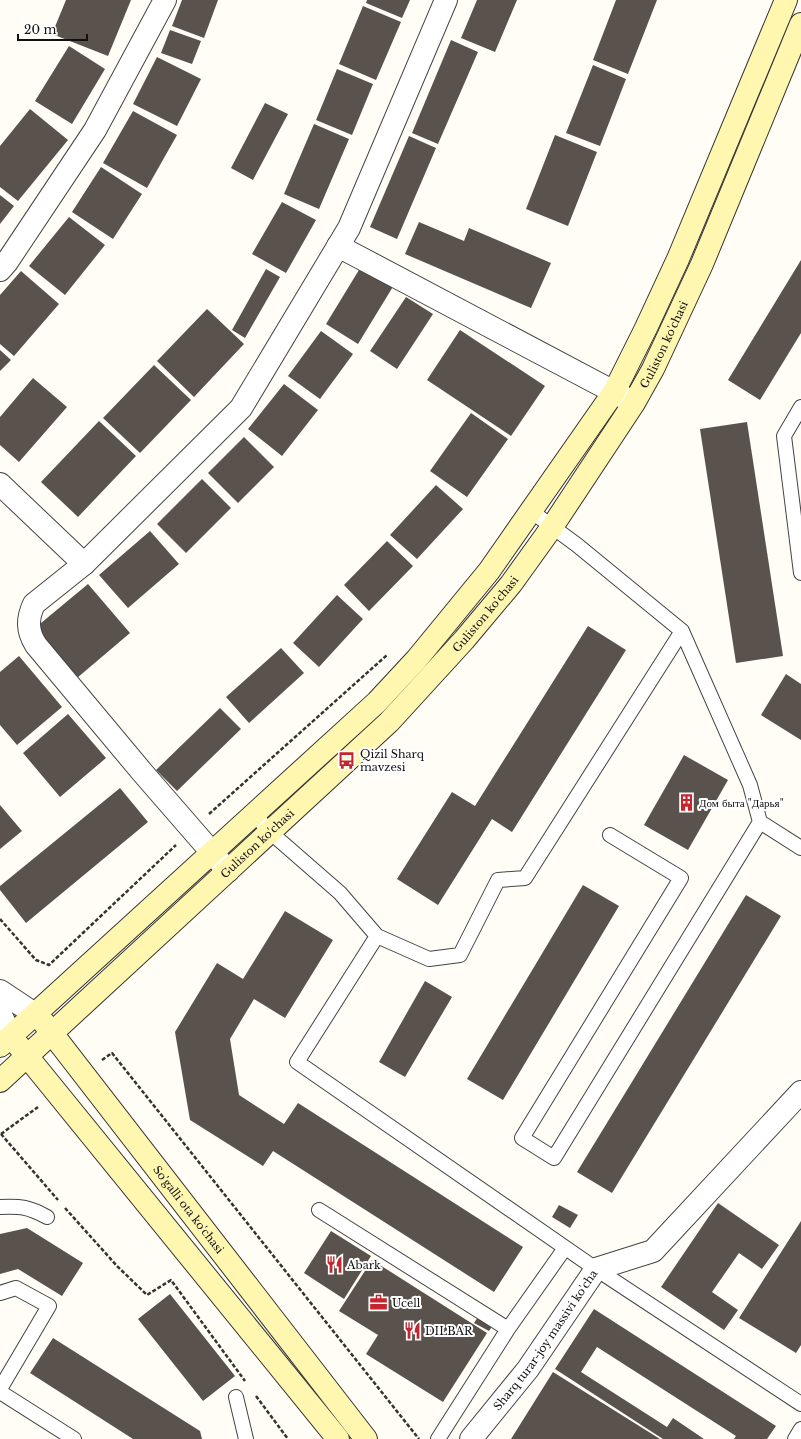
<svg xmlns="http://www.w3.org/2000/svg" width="801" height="1439" font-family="'Libre Baskerville',serif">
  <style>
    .building { fill: #5a524d }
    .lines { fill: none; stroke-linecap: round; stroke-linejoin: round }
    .service-casing { stroke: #444; stroke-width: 16 }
    .minor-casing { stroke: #444; stroke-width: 24 }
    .tertiary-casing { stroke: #444; stroke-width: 24 }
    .secondary-casing { stroke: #333; stroke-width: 24 }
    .path { stroke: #333; stroke-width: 2.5; stroke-dasharray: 4 2; stroke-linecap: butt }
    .service { stroke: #fff; stroke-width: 14 }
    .minor { stroke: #fff; stroke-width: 22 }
    .tertiary { stroke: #fff; stroke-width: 22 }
    .secondary { stroke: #fff6b0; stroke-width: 22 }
    .labels { text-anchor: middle; stroke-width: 4; stroke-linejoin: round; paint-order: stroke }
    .street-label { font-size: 11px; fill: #111; stroke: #fff }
    .poi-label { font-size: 11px; fill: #111; stroke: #fff; text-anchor: start }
  </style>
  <rect width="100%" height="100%" fill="#fffdf5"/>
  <path class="building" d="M66 0H131L108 56 52 34Z
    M182 0H218L204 38 172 26Z
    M367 0H410L402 18 366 3Z
    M477 0H517L495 52 461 38Z
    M616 0H657L628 74 593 60Z
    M363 6 401 22 376 80 339 64Z
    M170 30 201 41 192 64 161 53Z
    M451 40 478 52 438 144 412 133Z
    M69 46 105 69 72 124 35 101Z
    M157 57 201 79 177 126 133 104Z
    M593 65 626 79 600 146 566 133Z
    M337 69 373 84 352 135 316 120Z
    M265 103 288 114 253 180 231 168Z
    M30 109 68 140 18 201 0 187V146Z
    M133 111 177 135 147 188 103 163Z
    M314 124 349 139 319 209 284 194Z
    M555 135 597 152 568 226 526 209Z
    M409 136 436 148 397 239 370 227Z
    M101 167 142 194 113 239 72 212Z
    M0 195 14 206 0 224Z
    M282 202 316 220 286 273 252 254Z
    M69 217 105 245 65 295 29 266Z
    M419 222 464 241 469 228 551 263 531 308 405 254Z
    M801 260V333L760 400 728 380Z
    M362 265 394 285 358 344 326 324Z
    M266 269 280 277 245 338 232 330Z
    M21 271 59 304 14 356 0 344V295Z
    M406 297 433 314 397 369 370 351Z
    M207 309 244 344 194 397 157 361Z
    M460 330 545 386 511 436 427 380Z
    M321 331 353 354 320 399 288 376Z
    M0 350 11 360 0 371Z
    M154 365 191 400 140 453 103 418Z
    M33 378 67 407 19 462 0 445V417Z
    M284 384 318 410 282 456 248 429Z
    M471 413 508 439 467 497 430 471Z
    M99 421 136 456 78 517 41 482Z
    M747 422 783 656 736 663 700 429Z
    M244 437 274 467 238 503 208 473Z
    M202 479 231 508 186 553 157 524Z
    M436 485 463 509 417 559 390 535Z
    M150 531 179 564 128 608 99 575Z
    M387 541 413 566 369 611 344 585Z
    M88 584 130 633 77 678 35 628Z
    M337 595 363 619 319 667 293 643Z
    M588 626 626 650 512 832 492 819 438 905 397 879 452 792 475 806Z
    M281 648 304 673 249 723 226 697Z
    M19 656 62 707 17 745 0 725V672Z
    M786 674 801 684V740L761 715Z
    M220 708 241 729 177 791 156 770Z
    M68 714 106 758 60 797 23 753Z
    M684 755 728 780 688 850 644 825Z
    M120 788 148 822 26 923 0 890V886Z
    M0 805 22 831 0 849Z
    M583 885 619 906 503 1100 467 1079Z
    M746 895 781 916 612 1193 577 1172Z
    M285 911 333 940 285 1018 254 999 230 1039 239 1095 284 1124 298 1103 523 1247 494 1292 273 1151 263 1166 190 1120 175 1032 217 963 243 979Z
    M425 981 452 997 405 1077 379 1062Z
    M718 1203 779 1245 762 1269 739 1253 712 1292 738 1310 724 1330 661 1287Z
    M559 1205 578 1215 570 1228 552 1217Z
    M801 1221V1345L796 1353 739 1318Z
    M27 1228 83 1263 62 1296 18 1269 0 1274V1234Z
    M331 1231 371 1256 344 1299 304 1273Z
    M372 1260 487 1333 443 1402 366 1354 378 1335 339 1311Z
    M170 1294 235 1376 203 1401 138 1319Z
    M594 1309 776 1426 767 1439H734L736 1436 597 1347 581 1372 667 1427 673 1418 704 1439H663L555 1369Z
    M478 1317 493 1325 489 1331 474 1323Z
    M53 1338 200 1431 202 1439H133L30 1373Z
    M553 1372 660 1439H511Z"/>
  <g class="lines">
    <defs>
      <path id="service" d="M801 407 784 436 801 573
        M531 511 577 545 682 631 750 785 760 822
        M254 814 270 832 340 893 377 936 429 959 460 955 498 880 525 878 682 631
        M610 835 681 878 522 1138 554 1158 760 822 801 848
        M377 936 297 1062 596 1269 801 1404
        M0 1207C21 1206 29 1207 47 1217
        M319 1210 508 1329
        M0 1293 16 1288 49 1306 0 1389
        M0 1392 74 1439
        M236 1397 246 1439
        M438 1439 508 1329 565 1248
        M795 1439 801 1429"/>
      <g id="minor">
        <path d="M338 246 631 401"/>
        <path d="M0 270 7 262 95 130 165 0"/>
        <path d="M0 484 84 564"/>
        <path d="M228 871 142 772 36 645C27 631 27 619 34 604L84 564 241 408 349 228 446 0"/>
        <path id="s1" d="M471 1439 528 1369 596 1269 653 1251 801 1092"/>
      </g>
      <path id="tertiary" d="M0 991 36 1015
        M0 1013 11 1036"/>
      <g id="secondary">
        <path id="s2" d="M44 1023 366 1439"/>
        <path d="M18 1045 338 1439"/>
        <path d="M0 1046 377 702 416 660 489 571 614 392 646 328 678 259 786 0"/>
        <path id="s3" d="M0 1081 389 722 464 640 511 584 552 527 634 403 653 369 702 264 801 24"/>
      </g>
    </defs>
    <use href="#service" class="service-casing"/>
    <use href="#minor" class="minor-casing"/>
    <use href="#tertiary" class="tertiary-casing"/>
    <use href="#secondary" class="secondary-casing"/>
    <path class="path" d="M209 814 387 655
      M0 919 36 960 49 965 176 845
      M102 1060 112 1053 419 1439
      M1 1134 38 1107
      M1 1134 58 1200
      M65 1208 117 1266 147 1295 171 1280 245 1381
      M256 1396 288 1439"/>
    <use href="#service" class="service"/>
    <use href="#minor" class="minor"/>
    <use href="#tertiary" class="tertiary"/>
    <use href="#secondary" class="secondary"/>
  </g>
  <defs>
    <symbol id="bus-bare" viewBox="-9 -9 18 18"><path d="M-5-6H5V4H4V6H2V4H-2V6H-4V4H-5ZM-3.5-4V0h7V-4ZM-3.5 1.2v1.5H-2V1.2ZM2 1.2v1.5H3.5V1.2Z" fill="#c4262e" stroke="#fff" stroke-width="2.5" paint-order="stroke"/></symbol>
    <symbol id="building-bare" viewBox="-9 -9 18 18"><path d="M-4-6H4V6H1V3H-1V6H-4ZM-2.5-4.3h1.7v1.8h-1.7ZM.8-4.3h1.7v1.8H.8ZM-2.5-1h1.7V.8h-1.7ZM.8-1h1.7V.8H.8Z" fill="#c4262e" stroke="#fff" stroke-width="2.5" paint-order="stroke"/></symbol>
    <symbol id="restaurant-bare" viewBox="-9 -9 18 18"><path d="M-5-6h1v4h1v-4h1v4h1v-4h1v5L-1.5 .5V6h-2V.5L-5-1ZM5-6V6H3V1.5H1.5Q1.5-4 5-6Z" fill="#c4262e" stroke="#fff" stroke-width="2.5" paint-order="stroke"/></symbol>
    <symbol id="office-bare" viewBox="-9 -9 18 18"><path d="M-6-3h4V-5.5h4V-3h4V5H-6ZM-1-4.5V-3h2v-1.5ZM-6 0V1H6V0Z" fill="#c4262e" stroke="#fff" stroke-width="2.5" paint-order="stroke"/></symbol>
  </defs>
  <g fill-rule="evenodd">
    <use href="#bus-bare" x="334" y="748" width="25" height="25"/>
    <use href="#building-bare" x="674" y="790" width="25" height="25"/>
    <use href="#restaurant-bare" x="322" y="1252" width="25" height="25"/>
    <use href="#office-bare" x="366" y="1290" width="25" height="25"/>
    <use href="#restaurant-bare" x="400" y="1318" width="25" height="25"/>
  </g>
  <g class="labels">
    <g class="street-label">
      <text dy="4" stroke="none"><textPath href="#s3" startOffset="998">Guliston ko'chasi</textPath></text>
      <text dy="4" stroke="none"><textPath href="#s3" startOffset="674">Guliston ko'chasi</textPath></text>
      <text dy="4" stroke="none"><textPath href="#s3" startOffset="350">Guliston ko'chasi</textPath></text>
      <text dy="4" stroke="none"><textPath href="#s2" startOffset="236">So'galli ota ko'chasi</textPath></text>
      <text dy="4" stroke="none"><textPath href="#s1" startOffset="124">Sharq turar-joy massivi ko'cha</textPath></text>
    </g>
    <g class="poi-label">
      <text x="360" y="758">Qizil Sharq<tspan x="360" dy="13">mavzesi</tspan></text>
      <text x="699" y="807">Дом быта "Дарья"</text>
      <text x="347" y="1269">Abark</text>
      <text x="392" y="1307">Ucell</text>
      <text x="425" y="1335">DILBAR</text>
    </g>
  </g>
  <path d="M18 34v6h69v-6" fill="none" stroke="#111111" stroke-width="2"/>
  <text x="24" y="34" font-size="12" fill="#111111" stroke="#ffffff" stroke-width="3" paint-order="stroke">20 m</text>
</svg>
